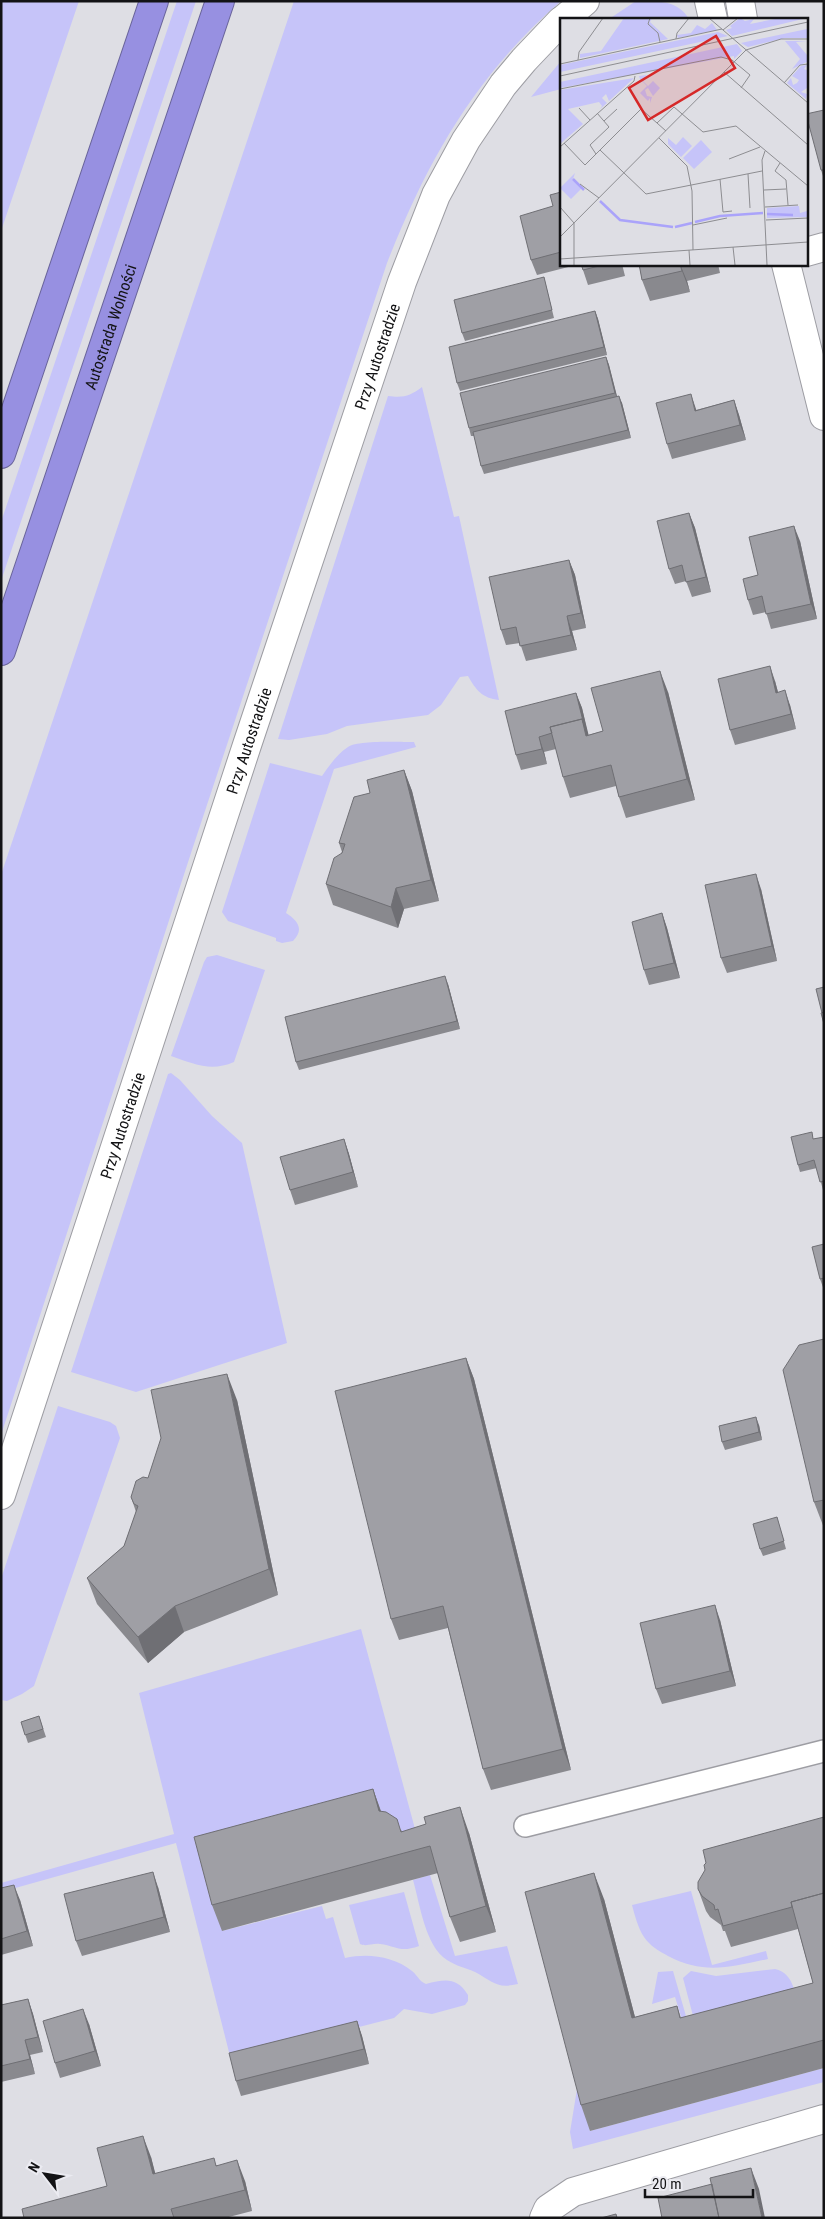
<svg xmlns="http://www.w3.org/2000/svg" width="825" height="2219" font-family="'Roboto Condensed',sans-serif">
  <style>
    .green { fill: #c6c4f9 }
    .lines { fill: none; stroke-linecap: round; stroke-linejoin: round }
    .service-casing { stroke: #9d9da3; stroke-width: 24 }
    .minor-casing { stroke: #9d9da3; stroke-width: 30 }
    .tertiary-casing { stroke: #9d9da3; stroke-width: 30 }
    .motorway-casing { stroke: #69649a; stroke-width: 30 }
    .service { stroke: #fff; stroke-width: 21 }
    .minor { stroke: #fff; stroke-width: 28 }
    .tertiary { stroke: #fff; stroke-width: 28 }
    .motorway { stroke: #9790e1; stroke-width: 28 }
    .wall { fill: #89898e }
    .shaded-wall { fill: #6f6f74 }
    .building { fill: #9f9fa5; stroke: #6f6f74 }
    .labels { text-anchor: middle; stroke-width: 4; stroke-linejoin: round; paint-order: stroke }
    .street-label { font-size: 16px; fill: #131315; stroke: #ebebf1 }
    .inset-river { fill: none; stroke: #aaa3fa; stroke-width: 2.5 }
    .inset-road { fill: none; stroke: #8d8d91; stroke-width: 1 }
    .view { fill: #d62828; fill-opacity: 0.15; stroke: #d62828; stroke-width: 2.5 }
    .inset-edge { fill: none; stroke: #131315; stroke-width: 2.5 }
  </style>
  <rect width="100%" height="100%" fill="#dedee4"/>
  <path class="green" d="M1 1H79L1 231Z
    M177 1H196L1 581V522Z
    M294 1H561C476 75 428 159 387 263L192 850 1 1435V875Z
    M636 1C658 1 678 0 689 19H609Z
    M561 61V89L531 97Z
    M422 387 454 517 459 516 499 700C482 698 476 690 468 676L460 677 441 705 428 715 347 726 327 734 289 740 278 739 388 396C404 398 410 396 422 387Z
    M414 742 416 747 334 769 286 913C297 920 305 929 293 941L282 943 276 941V938L228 921 222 912 270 763 322 776C329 766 337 754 348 747 358 740 400 742 414 742Z
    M217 955 265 970 234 1062C211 1072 194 1064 171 1056L204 962 207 957Z
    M171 1073 180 1080 212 1116 242 1143 287 1343 136 1392 71 1372 168 1074Z
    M58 1406 110 1422 116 1426 120 1438 34 1686 22 1694 7 1701 1 1700V1579Z
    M361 1629 418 1840 432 1837 435 1850 411 1857 409 1850 222 1931 322 1906 326 1919 333 1917 345 1958C368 1953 393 1956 412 1971 418 1976 419 1981 426 1984 445 1979 457 1977 468 1995V2001L465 2005 432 2014 404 2009 394 2018 231 2060 176 1843 1 1892V1883L174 1834 139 1693Z
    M430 1875 455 1956 507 1946 518 1984C496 1989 494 1982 475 1972 466 1968 456 1966 447 1960 425 1946 420 1904 413 1880Z
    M691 1891 712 1965 766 1951 768 1959C730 1967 704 1975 668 1956 659 1951 650 1946 644 1937 638 1928 635 1916 632 1905Z
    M404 1892 419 1946C400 1953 396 1946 380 1944 372 1943 367 1947 360 1944L349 1905Z
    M775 1969C795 1973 796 1998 800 2015L700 2042 683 1978 691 1971 716 1976Z
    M673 1971 690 2030 686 2032 675 1997 652 2004 658 1972Z
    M824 2068V2082L573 2149 570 2132 578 2083 590 2131Z"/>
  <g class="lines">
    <defs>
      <path id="service" d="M525 1826 824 1751"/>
      <path id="minor" d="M806 252 824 247
        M544 2218 548 2209 573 2192 824 2119"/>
      <g id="tertiary">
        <path d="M709 1 713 19"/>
        <path d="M740 1 743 19"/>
        <path d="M564 19 585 1"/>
        <path d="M786 264 824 416"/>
        <path id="s1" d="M1 1495 247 745 402 282 436 195 466 140 503 85 524 60 561 21"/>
      </g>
      <g id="motorway">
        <path d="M1 454 154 1"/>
        <path id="s2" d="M1 651 220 1"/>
      </g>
    </defs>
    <use href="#service" class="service-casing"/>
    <use href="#minor" class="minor-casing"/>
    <use href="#tertiary" class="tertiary-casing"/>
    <use href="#motorway" class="motorway-casing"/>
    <use href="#service" class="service"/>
    <use href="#minor" class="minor"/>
    <use href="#tertiary" class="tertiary"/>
    <use href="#motorway" class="motorway"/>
  </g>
  <path class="wall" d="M824 110V179L821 170Z
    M561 192V264H580L537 275 531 260 553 206Z
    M581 264H622L625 276 588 285Z
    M639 264H718L720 273 687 281 690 292 650 301 642 280Z
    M544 277 546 285 554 318 465 341 462 333Z
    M595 311 598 319 607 355 460 391 457 383Z
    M606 357 609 365 617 396 622 403 631 438 484 474 481 466 474 436H471L469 428Z
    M734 400 739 415 746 440 672 459 667 444 696 410Z
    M689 513 695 528 711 592 692 597 686 581 675 584 669 569Z
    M800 541 817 619 771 629 766 612 753 615 748 600 758 575Z
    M569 560 575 575 586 628 572 631 577 650 526 661 520 643 506 645 501 630Z
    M775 681 778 692 790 705 796 729 735 745 730 730Z
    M668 692 695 800 626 818 619 797 616 786 570 798 563 777 556 749 544 752 547 764 521 770 516 755 576 693 582 708 588 735 603 731Z
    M404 770 412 791 439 901 404 909 398 928 333 905 326 884 342 852 339 843 370 793Z
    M761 889 777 961 727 973 721 958Z
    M662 913 667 928 680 978 649 985 644 970Z
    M448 984 460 1029 299 1070 296 1062Z
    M824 1137V1189L823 1190 817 1168 800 1172 798 1165 814 1139Z
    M344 1139 349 1154 358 1187 295 1205 290 1190Z
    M824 1244V1290L820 1279Z
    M824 1339V1528L814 1502Z
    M466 1358 474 1379 571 1770 491 1790 483 1769 448 1628 399 1640 391 1619Z
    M237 1400 278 1595 184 1632 148 1663 97 1604 87 1578 124 1546 136 1512 131 1497 148 1478Z
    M759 1425 762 1440 725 1450 722 1442Z
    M777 1517 786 1549 763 1556 760 1549Z
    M720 1620 736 1686 662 1704 656 1689Z
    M39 1716 46 1737 28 1743 21 1722Z
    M373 1789 381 1811 402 1831 469 1833 496 1932 460 1942 450 1917 438 1873 222 1931 212 1905Z
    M824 1817V2068L590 2131 581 2105 604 1899 635 2017 677 2006 681 2018 813 1983 798 1929 731 1947 725 1931H723L721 1925 710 1917 706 1911 698 1889Z
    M158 1887 170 1932 82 1956 76 1941Z
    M1 1888 20 1900 33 1946 1 1955Z
    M28 1999 33 2014 43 2052 30 2055 35 2074 1 2082V2005Z
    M357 2021 362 2036 369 2064 241 2096 236 2081Z
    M89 2024 101 2066 60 2078 55 2063Z
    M151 2157 155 2174 216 2165 245 2181 252 2211 225 2218H24L107 2186Z"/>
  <path class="shaded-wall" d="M680 264 687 281 690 292 682 271Z
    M595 311 598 319 607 355 604 347Z
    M606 357 609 365 618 401 615 393Z
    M691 394 696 409 700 426 695 411Z
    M619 396 622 403 631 438 628 430Z
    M734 400 739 415 746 440 740 425Z
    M689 513 695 528 711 592 706 577Z
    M794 526 800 541 817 619 811 604Z
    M569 560 575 575 586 628 581 613Z
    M567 616 572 631 577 650 571 635Z
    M770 666 775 681 782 708 776 693Z
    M660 671 668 692 695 800 687 779Z
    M785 690 790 705 796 729 791 714Z
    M576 693 582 708 594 757 586 736Z
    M539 737 544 752 547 764 542 749Z
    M404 770 412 791 439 901 431 880Z
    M756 874 761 889 777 961 772 946Z
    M396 888 404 909 398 928 391 907Z
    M662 913 667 928 680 978 674 963Z
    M445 976 448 984 460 1029 457 1021Z
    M344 1139 349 1154 358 1187 353 1172Z
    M466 1358 474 1379 571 1770 563 1749Z
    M227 1374 237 1400 278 1595 269 1569Z
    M756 1417 759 1425 762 1440 759 1432Z
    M715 1605 720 1620 736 1686 730 1671Z
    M175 1606 184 1632 148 1663 138 1637Z
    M373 1789 382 1815 379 1811Z
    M460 1807 469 1833 496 1932 486 1906Z
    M153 1872 158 1887 170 1932 164 1917Z
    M594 1873 604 1899 642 2044 632 2018Z
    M14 1885 20 1900 33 1946 27 1931Z
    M28 1999 33 2014 43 2052 38 2037Z
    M83 2009 89 2024 101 2066 95 2051Z
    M357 2021 362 2036 369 2064 364 2049Z
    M25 2040 30 2055 35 2074 30 2059Z
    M143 2136 151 2157 161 2195 153 2174Z
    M237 2160 245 2181 252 2211 245 2190Z
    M751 2168 759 2189 765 2218H762Z"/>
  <path class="building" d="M824 110V170H821L806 114Z
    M561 192V252L531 260 520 216 553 206 550 195Z
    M581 264H607L583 270Z
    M639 264H680L682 271 642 280Z
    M544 277 552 310 462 333 454 300Z
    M595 311 604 347 457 383 449 347Z
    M606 357 615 393 469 428 460 393Z
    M691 394 695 411 734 400 740 425 667 444 656 403Z
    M619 396 628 430 481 466 473 432Z
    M689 513 706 577 686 582 682 565 669 569 657 521Z
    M794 526 811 604 766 614 762 596 748 600 743 579 758 575 749 537Z
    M569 560 581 613 567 616 571 635 520 646 516 627 501 630 489 577Z
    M770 666 776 693 785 690 791 714 730 730 718 679Z
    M660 671 687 779 619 797 611 765 563 777 550 727 582 719 586 736 603 731 591 688Z
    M576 693 584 725 582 719 550 727 552 733 539 737 542 749 516 755 505 711Z
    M404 770 431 880 396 888 391 907 326 884 334 858 342 853 345 844 339 843 354 797 370 793 367 780Z
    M756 874 772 946 721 958 705 885Z
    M662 913 674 963 644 970 632 922Z
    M445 976 457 1021 296 1062 285 1017Z
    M824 987V1012L822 1013 816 989Z
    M824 1012V1024L821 1013Z
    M812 1132 813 1139 824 1137V1181L820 1182 814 1160 798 1165 791 1137Z
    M344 1139 353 1172 290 1190 280 1157Z
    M824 1244V1278L820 1279 812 1247Z
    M824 1339V1500L814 1502 783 1370 799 1345Z
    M466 1358 563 1749 483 1769 443 1606 391 1619 335 1391Z
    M227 1374 269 1569 175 1606 138 1637 87 1578 124 1546 138 1506 134 1504 131 1497 136 1481 143 1477 148 1478 161 1438 151 1390Z
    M756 1417 759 1432 722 1442 719 1426Z
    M777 1517 784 1541 760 1549 753 1524Z
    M715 1605 730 1671 656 1689 640 1623Z
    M39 1716 43 1729 25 1735 21 1722Z
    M373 1789 379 1811 386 1812 397 1819 401 1832 426 1824 424 1817 460 1807 486 1906 450 1917 430 1846 212 1905 194 1837Z
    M824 1817V1893L791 1902 792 1907 723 1926 718 1909 715 1910 714 1905 702 1896 698 1889V1882L705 1870 704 1865 706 1863 703 1850Z
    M153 1872 164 1917 76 1941 64 1894Z
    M594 1873 632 2018 677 2006 680 2018 813 1983 791 1902 824 1893V2040L581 2105 525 1892Z
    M14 1885 27 1931 1 1939V1888Z
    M28 1999 38 2037 25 2040 30 2059 1 2066V2005Z
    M83 2009 95 2051 55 2063 43 2021Z
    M357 2021 364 2049 236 2081 229 2053Z
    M143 2136 153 2174 214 2158 216 2166 237 2160 245 2190 171 2209 174 2218H24L22 2209 107 2186 97 2148Z
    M751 2168 762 2218H719L710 2178Z
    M712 2184 719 2218H662L658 2198Z
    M616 2214 617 2218H601Z"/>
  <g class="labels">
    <g class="street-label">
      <text dy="6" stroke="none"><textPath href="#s2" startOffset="342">Autostrada Wolności</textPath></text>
      <text dy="6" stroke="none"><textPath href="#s1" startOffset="1199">Przy Autostradzie</textPath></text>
      <text dy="6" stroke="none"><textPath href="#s1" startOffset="794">Przy Autostradzie</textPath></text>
      <text dy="6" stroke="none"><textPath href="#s1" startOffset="389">Przy Autostradzie</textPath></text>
    </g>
  </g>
  <g transform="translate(560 18)">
    <rect width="248" height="248" fill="#dedee4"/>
    <path d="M64 0H92L90 4 108 21 20 40V36L41 33ZM180 0 185 3 194 1 190 6 220 0H247L172 18 166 12 172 10 170 8ZM152 5 157 12 118 20 117 17 131 15 137 7 145 11ZM247 11V20H225L188 29 181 25ZM158 14 168 18 0 54V47ZM225 23H247L236 24 247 37V44L232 51 240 41ZM177 26 182 33 174 41V38L0 70V64ZM247 47 244 51 247 52V70L241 74 247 76 246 81 227 65 231 60 233 67 237 65 239 62 232 58 241 48ZM87 57 82 62 88 68 93 63 100 70 93 78 88 70 85 72 87 78 92 79 90 85V80L88 83 80 75 87 68 80 61 79 58ZM74 60 49 83 46 76 42 80 47 85 40 91 42 88 39 84 8 91 23 106 0 126V72ZM123 119 132 128 121 139 108 126V120L116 127ZM141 122 152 134 134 151 123 140ZM15 155 13 161 25 171H21L11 181 0 170ZM239 188 240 195 247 193V199L207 200V190Z" fill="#c6c4f9"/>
    <path class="inset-river" d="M13 161 24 172M40 183 60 202 113 209M207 196 233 197M135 204 160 198 203 195M115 209 132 205"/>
    <path class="inset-road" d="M90 0 88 6 98 15 100 24M149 0 248 85M163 12 178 0M116 21 117 15 129 0M18 42 19 34 43 0M0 46 162 11M164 54 248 127M0 58 248 4M224 65 240 47 248 46M0 71 161 39 172 42 190 57 181 70M19 90 30 102M44 103 57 91M106 113 97 105 114 89 143 114 176 108 248 168M99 120 127 148 132 173 133 232M4 125 25 147 81 91 97 105M0 129 74 63 75 58M40 132 86 176 202 153M205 133 202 142 207 247M36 136 30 127 49 109 37 95M169 141 200 129M220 145 215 153 226 162 228 187M188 156 190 190M160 161 163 194 172 193M20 166 39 180M204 172 226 171M0 189 14 205M205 189 238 187M206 202 248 200M14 205V247M133 207 167 200M0 219 186 32 221 21H248M173 229 175 247M129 232 130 247M0 241 248 224"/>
    <path class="view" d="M156 18 175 50 88 102 69 70Z"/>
    <rect width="248" height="248" class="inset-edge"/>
  </g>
  <rect width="825" height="2219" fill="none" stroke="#131315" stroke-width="5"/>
  <g transform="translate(45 2174) rotate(301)" stroke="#ebebf1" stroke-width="4" paint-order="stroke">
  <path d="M0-4L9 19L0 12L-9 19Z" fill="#131315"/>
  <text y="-8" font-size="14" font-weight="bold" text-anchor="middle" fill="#131315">N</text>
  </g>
  <path d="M645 2189v8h108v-8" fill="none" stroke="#131315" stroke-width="2.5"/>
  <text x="652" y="2189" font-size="15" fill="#131315" stroke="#ebebf1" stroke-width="4" paint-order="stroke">20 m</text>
</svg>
